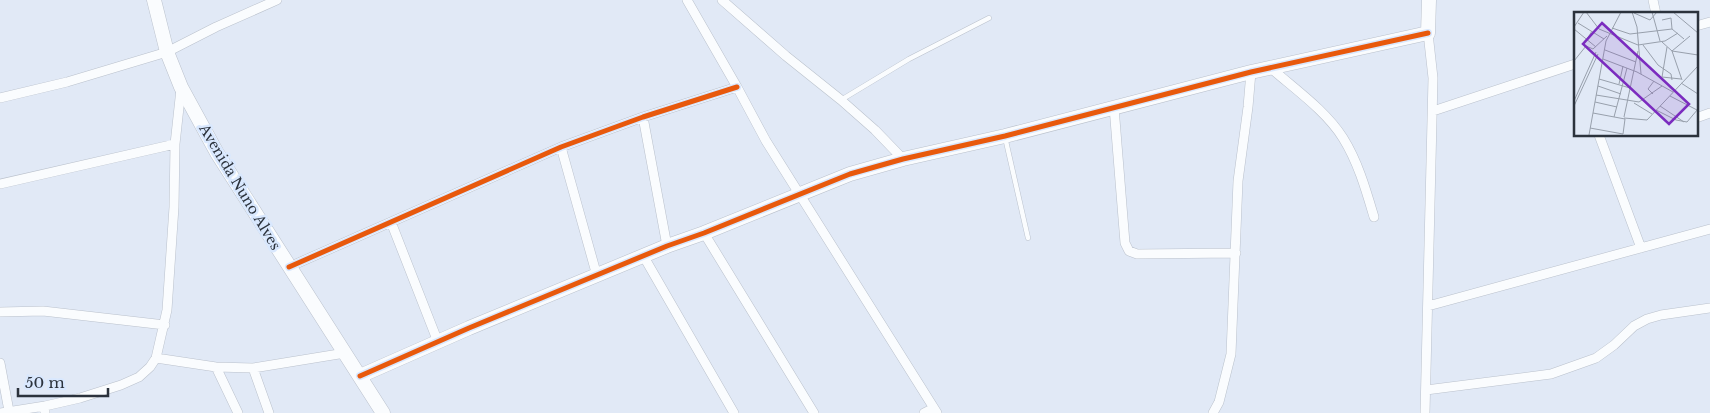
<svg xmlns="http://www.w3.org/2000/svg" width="1710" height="413" font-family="'Libre Baskerville',serif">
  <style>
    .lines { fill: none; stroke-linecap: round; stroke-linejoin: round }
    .lane-casing { stroke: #bac1cc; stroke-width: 5.5 }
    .street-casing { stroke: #bac1cc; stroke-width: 10 }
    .secondary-casing { stroke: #bac1cc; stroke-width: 15 }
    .lane { stroke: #fafcfe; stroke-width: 4.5 }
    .street { stroke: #fafcfe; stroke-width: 9 }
    .secondary { stroke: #fafcfe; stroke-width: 14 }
    .cycleway-casing { stroke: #d9e8fe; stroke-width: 8 }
    .cycleway { stroke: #e8590c; stroke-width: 5 }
    .labels { text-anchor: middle; stroke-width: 5; stroke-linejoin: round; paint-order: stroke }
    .street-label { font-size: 14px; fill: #2b323c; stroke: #d9e8fe }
    .inset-road { fill: none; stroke: #98a0ac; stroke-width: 1 }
    .view { fill: #7b2cbf; fill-opacity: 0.15; stroke: #7b2cbf; stroke-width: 2.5 }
    .inset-edge { fill: none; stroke: #2b323c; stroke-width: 2.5 }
  </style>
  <rect width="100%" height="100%" fill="#e1e9f6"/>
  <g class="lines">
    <defs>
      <path id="lane" d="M841 100 909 59 989 18
        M1005 137 1028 238"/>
      <path id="street" d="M687 0 737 87 766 141 937 413
        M722 0 786 56 841 100 875 130 903 159
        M1653 0 1656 14
        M1696 26 1710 22
        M1272 69C1296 90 1326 111 1343 138 1358 162 1366 190 1374 217
        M0 98 67 82 167 52 216 27 277 0
        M1114 107 1125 243 1129 251 1137 254 1236 253
        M1433 111 1575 64
        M643 117 667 246
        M1696 118 1710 113
        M1599 135 1641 248
        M561 147 597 276
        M0 184 175 144
        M391 222 438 342
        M704 233 814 413
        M644 257 734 413
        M289 267 561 147 643 117 737 87
        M1428 306 1710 229
        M0 312 43 311 165 325
        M156 358 216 367 253 368 345 353
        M0 363 9 411
        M216 367 238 413
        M253 368 269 413
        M1426 390 1551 374 1596 358 1614 345 1634 326 1647 319 1661 315 1710 308
        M0 413 45 406
        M45 413V406L80 398 121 385 139 377 150 367 156 358 167 310 174 207 175 144 181 89
        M924 413 934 408
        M1213 413 1219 402 1231 354 1238 181 1248 107 1251 72
        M1425 413 1433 78 1428 33"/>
      <path id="secondary" d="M154 0 167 52 181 87 217 153 383 413
        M360 376 469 328 667 246 704 233 850 174 903 159 1005 136 1251 72 1428 33 1429 0"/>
    </defs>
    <use href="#lane" class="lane-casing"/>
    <use href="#street" class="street-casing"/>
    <use href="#secondary" class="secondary-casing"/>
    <use href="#lane" class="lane"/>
    <use href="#street" class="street"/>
    <use href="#secondary" class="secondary"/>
    <defs>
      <path id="cycleway" d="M289 267 561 147 643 117 737 87
        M360 376 469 328 667 246 704 233 850 174 903 159 1005 136 1251 72 1428 33"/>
    </defs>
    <use href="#cycleway" class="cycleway-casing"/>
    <use href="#cycleway" class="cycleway"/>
  </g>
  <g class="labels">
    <g class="street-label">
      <text transform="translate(240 187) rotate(59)" y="5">Avenida Nuno Alves</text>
    </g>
  </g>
  <g transform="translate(1574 12)">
    <rect width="124" height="124" fill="#e1e9f6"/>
    <path class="inset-road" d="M12 0 25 17 64 33 91 29 104 21M58 0 63 15 67 62M78 0 86 29M99 0 124 21M60 1 76 8 83 0M88 8 97 6 98 17M4 11 30 27M0 15 10 0M38 16 56 22 98 17 110 27M0 17 22 35M88 30 98 39 124 43M10 32 18 19M69 33 84 53 97 62 98 68M93 35 88 65 107 67M31 38 62 50M98 39 108 68M98 39 116 24M29 47 63 60 99 80M0 49 12 34 19 37 33 24M25 67 56 76M107 71 124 82M45 72 49 54M24 74 47 82M79 82 74 77 80 69M22 83 65 90 88 74M96 84 123 98M0 89 22 40M21 90 43 95M60 91 78 102M0 94 24 42M86 94 110 110M82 98 102 108 113 110 124 97M40 105 53 56M50 105 64 39M50 106 73 108 124 54M16 116 49 122 51 107 19 101M15 123 32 29 47 0"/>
    <path class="view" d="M28 11 115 92 95 112 9 32Z"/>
    <rect width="124" height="124" class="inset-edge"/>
  </g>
  <path d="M18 388v8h90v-8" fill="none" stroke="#2b323c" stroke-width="2.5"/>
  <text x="25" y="388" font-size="15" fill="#2b323c" stroke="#d9e8fe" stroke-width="4" paint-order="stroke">50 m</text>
</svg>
